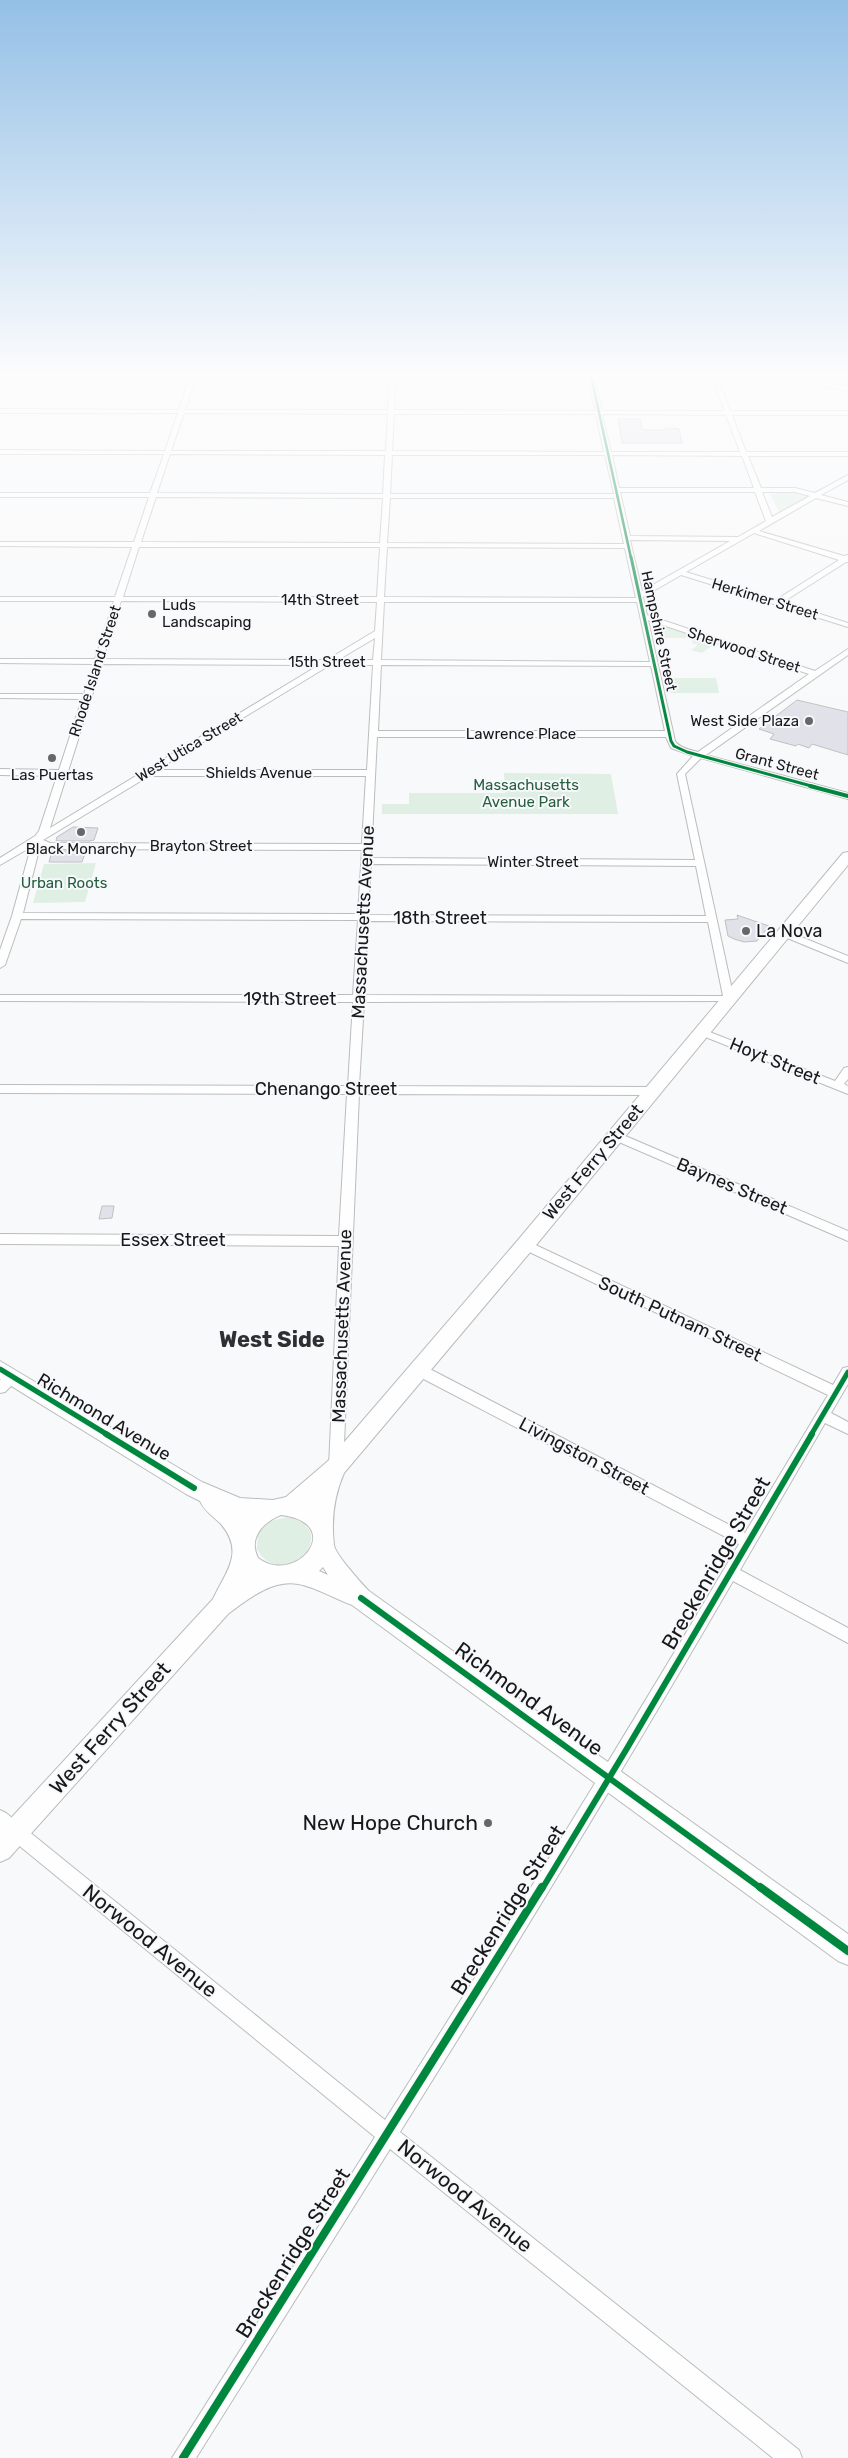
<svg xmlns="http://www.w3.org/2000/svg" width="848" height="2458" font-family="Rubik,sans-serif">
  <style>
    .green { fill: #dfefe4 }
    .building { fill: #e1e1e9; stroke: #c0c0c1 }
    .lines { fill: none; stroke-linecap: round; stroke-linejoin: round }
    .street-casing { stroke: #bbbcbd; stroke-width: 2 }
    .secondary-casing { stroke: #bbbcbd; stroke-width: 2 }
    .primary-casing { stroke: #bbbcbd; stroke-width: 2 }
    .street { fill: #fefefe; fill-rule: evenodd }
    .secondary { fill: #fefefe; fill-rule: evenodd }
    .primary { fill: #fefefe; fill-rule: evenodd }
    .cycleway-far5-casing { stroke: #f7f8fb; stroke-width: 4.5 }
    .cycleway-far4-casing { stroke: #f7f8fb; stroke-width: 5 }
    .cycleway-far3-casing { stroke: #f7f8fb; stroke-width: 6 }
    .cycleway-far2-casing { stroke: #f7f8fb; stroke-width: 8 }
    .cycleway-far1-casing { stroke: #f7f8fb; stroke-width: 9 }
    .cycleway-casing { stroke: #f7f8fb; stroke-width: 11 }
    .cycleway-far5 { stroke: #00873e; stroke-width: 2.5 }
    .cycleway-far4 { stroke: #00873e; stroke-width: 3 }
    .cycleway-far3 { stroke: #00873e; stroke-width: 4 }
    .cycleway-far2 { stroke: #00873e; stroke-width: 5 }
    .cycleway-far1 { stroke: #00873e; stroke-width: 6 }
    .cycleway { stroke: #00873e; stroke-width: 8 }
    .poi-dot { fill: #666768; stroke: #f7f8fb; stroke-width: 2 }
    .labels { text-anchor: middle; stroke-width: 4; stroke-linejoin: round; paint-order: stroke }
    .far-street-label { font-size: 15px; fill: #181819; stroke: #f7f8fb }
    .far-poi-label { font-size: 15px; fill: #181819; stroke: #f7f8fb }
    .far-park-label { font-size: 15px; fill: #255f3d; stroke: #f7f8fb }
    .street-label { font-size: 18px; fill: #181819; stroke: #f7f8fb }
    .poi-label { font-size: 18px; fill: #181819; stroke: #f7f8fb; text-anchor: start }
    .near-street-label { font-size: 21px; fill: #181819; stroke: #f7f8fb }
    .near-poi-label { font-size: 21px; fill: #181819; stroke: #f7f8fb; text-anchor: end }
    .district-label { font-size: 22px; font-weight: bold; fill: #2f2f32; stroke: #f7f8fb }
  </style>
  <rect width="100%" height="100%" fill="#f8f9fa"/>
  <path class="green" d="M795 492 808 496 779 512 770 494Z
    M661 625 716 643 702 653 691 650 698 645 692 643V638H661L657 626Z
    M668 678H716L719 693H671Z
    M504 773 611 774 618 814H382V804H409V793H505Z
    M96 863 85 902 33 903 44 864Z
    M288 1517C345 1530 282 1595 257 1549L258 1533 270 1521Z"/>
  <path class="building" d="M618 419H640L643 430H663L668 428 679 429 682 443H622Z
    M797 700 848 712V755L812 744 809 748 798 744 796 746 770 739 774 734 759 729Z
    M73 827 98 828 94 840 90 841H56L57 837Z
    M52 851H86L82 862H49Z
    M737 915 769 926 757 941 744 942 734 939 728 936 725 920 738 919Z
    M102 1206H114L112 1218 99 1219Z"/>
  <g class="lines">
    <defs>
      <path id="street" d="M190 376H196L185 410H388L390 376H396L394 410 596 411 588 376H594L602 411H725L711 376H717L730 411H848V415H732L746 452H848V456H748L761 488H795L815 493 848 475V480L821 495 848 502V506L816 498 759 531 844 556 848 555V562H846L783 602 848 623V627L681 575 643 597 647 615 815 671 848 649V655L706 755 848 793V799L701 758 685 774 734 999 733 1001 364 1002 359 1086 652 1087 658 1091 652 1095 359 1094 343 1467 341 1471 336 1473 331 1471 329 1467 339 1246 0 1244V1234L339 1236 347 1094 0 1093V1085L348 1086 353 1002 0 1001V995H353L358 920 21 919 5 965 0 968V950L12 916 31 847 0 865V858L35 836 39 831 57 776 0 775V769L59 770 82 699 0 698V694H84L94 664 0 663V659H95L114 601H0V597H115L132 547 0 546V542H134L149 497H0V493H150L164 454H0V450L165 451 178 413H0V409L179 410ZM184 413 388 414 386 451H171ZM394 414H596L604 452 392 451ZM602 414 726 415 740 452H611ZM170 454 385 455 383 494 157 493ZM392 455H605L614 494H390ZM612 455 742 456 754 488H619ZM620 492H755L766 521 738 537 630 536ZM762 492H795L810 496 772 517ZM156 497 383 498 380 543 141 542ZM390 498H614L624 544 387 543ZM754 533 839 560 776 600 686 572ZM630 540 730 541 642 591ZM139 547H380L377 597H123ZM387 547 625 548 636 598 384 597ZM121 601 377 602 375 631 327 660 103 659ZM384 602H637L650 662 381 660ZM648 620 809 674 698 752C691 750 679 748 675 741ZM375 638 373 660H338ZM102 664 319 665 50 828ZM330 665H373L367 770H157ZM381 665 651 666 665 731H378ZM377 737H666L671 748 693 756 677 774 695 860 371 858ZM149 776H366L362 844 50 843 43 840ZM40 846 49 849 362 850 358 914 23 913ZM371 864 696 866 706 916 368 915ZM368 921 708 922 723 996 364 995Z
        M784 930 848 956V963L780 935V931Z
        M702 1029 835 1081 844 1068 848 1067V1079L844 1084 848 1086V1094L698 1034 697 1032Z
        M616 1132 848 1231V1241L612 1139 610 1136Z
        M525 1240 833 1385 843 1368 848 1367V1384L831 1413 848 1422V1434L825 1423 740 1570 848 1628V1643L733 1581C625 1767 514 1950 400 2132L799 2450 802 2458H773L390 2149 196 2458H172L375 2137 0 1830V1810L6 1813 385 2120C506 1930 624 1738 739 1544L414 1374 412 1370 414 1366 419 1365 424 1366 745 1533 828 1395 521 1248 519 1245Z
        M13 1372 18 1373 20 1377 5 1392 0 1393V1380Z"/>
      <path id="secondary" d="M848 852V865L532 1250 344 1473C334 1496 331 1520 334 1545 335 1554 362 1584 369 1591L848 1934V1965L838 1961 352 1605C335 1599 316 1587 298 1584 272 1579 247 1600 228 1614L9 1858 0 1862V1830L213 1599C226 1571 245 1553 221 1524 213 1516 204 1511 200 1501L186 1494 0 1379V1361L202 1482 240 1498 273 1500 286 1497 328 1461 518 1240 843 853ZM281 1515C347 1523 297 1587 258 1558 248 1538 263 1522 281 1515ZM323 1567 328 1575 319 1571Z"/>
      <path id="primary" d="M789 376H805L848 386V392Z"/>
    </defs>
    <use href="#street" class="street-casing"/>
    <use href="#secondary" class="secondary-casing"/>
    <use href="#primary" class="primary-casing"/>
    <use href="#street" class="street"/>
    <use href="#secondary" class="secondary"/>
    <use href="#primary" class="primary"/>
    <defs>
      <path id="cycleway-far5" d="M591 376 631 558"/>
      <path id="cycleway-far4" d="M631 557 671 741 674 746 687 752 815 787"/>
      <path id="cycleway-far3" d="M810 786 848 796"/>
      <path id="cycleway-far2" d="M0 1369 108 1435
        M811 1435 848 1372"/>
      <path id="cycleway-far1" d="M106 1434 194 1488
        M361 1598 762 1889
        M542 1889 626 1750 812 1434"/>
      <path id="cycleway" d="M760 1887 848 1951
        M183 2458 542 1887"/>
    </defs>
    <use href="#cycleway-far5" class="cycleway-far5-casing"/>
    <use href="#cycleway-far4" class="cycleway-far4-casing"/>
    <use href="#cycleway-far3" class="cycleway-far3-casing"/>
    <use href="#cycleway-far2" class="cycleway-far2-casing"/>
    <use href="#cycleway-far1" class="cycleway-far1-casing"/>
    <use href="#cycleway" class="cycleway-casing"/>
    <use href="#cycleway-far5" class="cycleway-far5"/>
    <use href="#cycleway-far4" class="cycleway-far4"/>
    <use href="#cycleway-far3" class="cycleway-far3"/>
    <use href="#cycleway-far2" class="cycleway-far2"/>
    <use href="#cycleway-far1" class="cycleway-far1"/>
    <use href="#cycleway" class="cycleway"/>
  </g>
  <linearGradient id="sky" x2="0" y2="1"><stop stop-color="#94c0e6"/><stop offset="0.52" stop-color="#fcfcfd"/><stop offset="1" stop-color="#fcfcfd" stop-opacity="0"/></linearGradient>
  <rect width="848" height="720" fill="url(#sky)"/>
  <g class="poi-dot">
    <circle cx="152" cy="614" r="5"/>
    <circle cx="809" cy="721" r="5"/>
    <circle cx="52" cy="758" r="5"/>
    <circle cx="81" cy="832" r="5"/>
    <circle cx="746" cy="931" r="5"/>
    <circle cx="488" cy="1823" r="5"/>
  </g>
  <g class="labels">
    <g class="far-street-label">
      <text transform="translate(765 599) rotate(17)" y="5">Herkimer Street</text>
      <text x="320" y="605">14th Street</text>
      <text transform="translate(659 631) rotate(78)" y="5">Hampshire Street</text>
      <text transform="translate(744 650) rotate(18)" y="5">Sherwood Street</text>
      <text x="327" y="667">15th Street</text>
      <text transform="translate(95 671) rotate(-72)" y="5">Rhode Island Street</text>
      <text x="521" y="739">Lawrence Place</text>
      <text transform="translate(189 747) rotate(-31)" y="5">West Utica Street</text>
      <text transform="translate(777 764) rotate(15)" y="5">Grant Street</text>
      <text x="259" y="778">Shields Avenue</text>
      <text x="201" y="851">Brayton Street</text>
      <text x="533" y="867">Winter Street</text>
    </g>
    <g class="far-poi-label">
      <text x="162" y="610" text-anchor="start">Luds<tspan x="162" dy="17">Landscaping</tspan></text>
      <text x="799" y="726" text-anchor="end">West Side Plaza</text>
      <text x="52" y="780">Las Puertas</text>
      <text x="81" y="854">Black Monarchy</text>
    </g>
    <g class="far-park-label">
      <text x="526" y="790">Massachusetts<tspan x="526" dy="17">Avenue Park</tspan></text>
      <text x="64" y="888">Urban Roots</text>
    </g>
    <g class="street-label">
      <text x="440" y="924">18th Street</text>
      <text transform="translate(363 922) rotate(-87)" y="6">Massachusetts Avenue</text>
      <text x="290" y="1005">19th Street</text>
      <text transform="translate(775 1061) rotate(22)" y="6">Hoyt Street</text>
      <text x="326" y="1095">Chenango Street</text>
      <text transform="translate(593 1162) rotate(-50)" y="6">West Ferry Street</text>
      <text transform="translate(732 1186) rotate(23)" y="6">Baynes Street</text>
      <text x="173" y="1246">Essex Street</text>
      <text transform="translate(680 1319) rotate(25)" y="6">South Putnam Street</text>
      <text transform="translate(342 1326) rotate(-88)" y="6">Massachusetts Avenue</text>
      <text transform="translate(104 1417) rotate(31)" y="6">Richmond Avenue</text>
      <text transform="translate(584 1456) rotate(28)" y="6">Livingston Street</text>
    </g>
    <g class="poi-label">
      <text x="756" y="937">La Nova</text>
    </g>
    <g class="near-street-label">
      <text transform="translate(716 1563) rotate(-60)" y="7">Breckenridge Street</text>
      <text transform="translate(529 1699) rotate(36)" y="7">Richmond Avenue</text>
      <text transform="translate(110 1728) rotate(-48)" y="7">West Ferry Street</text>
      <text transform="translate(508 1910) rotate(-58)" y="7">Breckenridge Street</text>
      <text transform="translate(150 1941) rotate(39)" y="7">Norwood Avenue</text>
      <text transform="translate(465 2196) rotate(39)" y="7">Norwood Avenue</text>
      <text transform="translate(293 2253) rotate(-58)" y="7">Breckenridge Street</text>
    </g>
    <g class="near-poi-label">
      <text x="478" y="1830">New Hope Church</text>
    </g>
    <g class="district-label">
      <text x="272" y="1347">West Side</text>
    </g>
  </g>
</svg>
